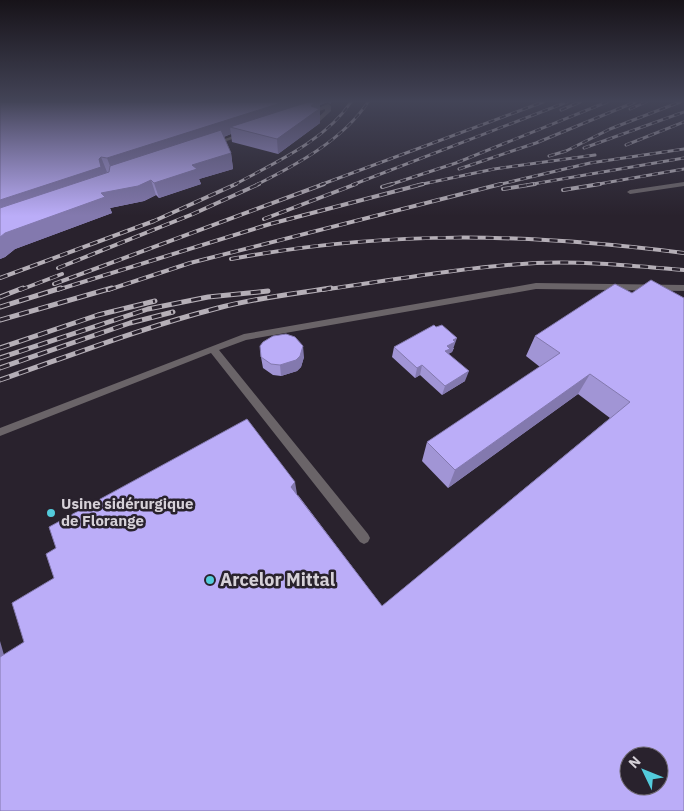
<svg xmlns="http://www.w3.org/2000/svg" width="684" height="811" font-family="'IBM Plex Sans',sans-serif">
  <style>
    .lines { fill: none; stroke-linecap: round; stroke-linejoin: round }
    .service { fill: #6a6468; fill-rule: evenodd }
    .rail-far2-casing { stroke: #b5afb7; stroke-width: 3 }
    .rail-far1-casing { stroke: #b5afb7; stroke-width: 4 }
    .rail-casing { stroke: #b5afb7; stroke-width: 5 }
    .rail-far2 { stroke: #29222d; stroke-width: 2; stroke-dasharray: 6; stroke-linecap: butt }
    .rail-far1 { stroke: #29222d; stroke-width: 2.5; stroke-dasharray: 8; stroke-linecap: butt }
    .rail { stroke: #29222d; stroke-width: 3; stroke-dasharray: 10; stroke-linecap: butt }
    .wall { fill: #a195d5 }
    .shaded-wall { fill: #8379ae }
    .building { fill: #bbadf8; stroke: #8379ae; fill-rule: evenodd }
    .poi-dot { fill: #53cbdb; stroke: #29222d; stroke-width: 2 }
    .labels { text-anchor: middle; stroke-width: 5; stroke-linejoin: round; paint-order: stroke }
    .poi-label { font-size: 15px; font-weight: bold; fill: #d6d1d8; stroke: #29222d; text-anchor: start }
    .near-poi-label { font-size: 18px; font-weight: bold; fill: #d6d1d8; stroke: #29222d; text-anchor: start }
  </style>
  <rect width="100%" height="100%" fill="#29222d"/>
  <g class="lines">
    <path class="service" d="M328 104 331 106V111L319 122 314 121 325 111V109L308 115 305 113Z
      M242 133 247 134 215 145 210 144Z
      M684 182V186L630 194 627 192 630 190Z
      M536 283 684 285V291L536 289 246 340 219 350 368 534 370 538 368 542 364 544 360 542 211 353 0 436V428L244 334Z"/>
    <defs>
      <path id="rail-far2" d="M630 109 646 102
        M561 110 580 102
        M626 145 684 122
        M584 148 684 112
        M549 156 566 151 610 129 680 102
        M459 169 536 143 635 102
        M234 185C274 163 325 141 351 102
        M256 185C296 165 343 140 368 102
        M320 185 543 102
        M352 185 567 102
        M389 185 456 163 607 102
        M418 185 494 169 595 155
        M497 185 590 163 684 149
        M527 185 684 158
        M593 185 684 169"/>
      <path id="rail-far1" d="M382 187 392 184
        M503 189 535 184
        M563 190 600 184
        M264 219 356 184
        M231 259C387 230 527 233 684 253
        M58 268 193 214 259 184
        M0 278 154 221 236 184
        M54 284 324 184
        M20 290 62 274
        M57 290 270 224 423 184
        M108 290 190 263 501 184
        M322 290C393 280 465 267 536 263 586 261 635 266 684 270"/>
      <path id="rail" d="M0 297 23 288
        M0 307 61 288
        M0 320 112 288
        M0 348 98 315 155 301
        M0 358 148 309 208 297 268 291
        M0 368 130 323 173 312
        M0 380C72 355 144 327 218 308 255 298 293 294 331 288"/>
    </defs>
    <use href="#rail-far2" class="rail-far2-casing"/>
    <use href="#rail-far1" class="rail-far1-casing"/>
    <use href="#rail" class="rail-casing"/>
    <use href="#rail-far2" class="rail-far2"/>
    <use href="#rail-far1" class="rail-far1"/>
    <use href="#rail" class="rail"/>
  </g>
  <path class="wall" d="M0 102H331V104L327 102 320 105V123L278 154 232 142 231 134 224 137 231 153 233 169 199 179 201 184 159 198 156 195 144 201 110 208 112 213 15 249 5 257 0 259Z
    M632 293 684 811 4 655 298 495 382 606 610 418 578 394 448 488 422 461 427 442 540 367 526 356 535 336Z
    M394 347 454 348 452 352 448 354 465 381 442 395 420 375 415 378 392 357Z
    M261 357H304L301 367 297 371 281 376 273 375 263 368Z"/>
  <path class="shaded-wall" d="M284 102H327L320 105V123L278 154 277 139 230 127 231 134 113 174 107 158Z
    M231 153 233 169 199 179 201 184 159 198 154 183 192 165Z
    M101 157 107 172 105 174 0 219V200L99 159Z
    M151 180 156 195 144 201 110 208 112 213 15 249 5 257 0 259V237L5 233 101 193Z
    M457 338 452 352 448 354 443 361 447 346 453 340Z
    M303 346 304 357 301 367 297 371 281 376 280 365Z
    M422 365 420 375 415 378 417 368Z
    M469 371 465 381 442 395 445 386Z
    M590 374 578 394 448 488 455 470Z
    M295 482 298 500 291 487Z
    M0 641 10 676 0 673Z"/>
  <path class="building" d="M0 102H284L107 158 101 157 99 159 101 167 0 200Z
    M308 102H316L311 106 319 109 277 139 230 127Z
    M221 130 231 153 192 165 197 169 154 183 151 180 138 186 101 193 105 197 5 233 0 237V208L109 172 110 166Z
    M651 280 684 298V811H0V657L24 642 12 603 54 578 46 554 56 548 49 527 247 419 295 482 291 487 382 606 630 402 590 374 455 470 427 442 560 353 535 336 615 284 632 293ZM629 756H659V786H629Z
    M434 325 436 327 442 325 457 338 453 340 455 342 447 346 450 349 445 351 469 371 445 386 422 365 417 368 394 347Z
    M286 334 295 337 303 346 300 356 296 360 280 365 271 364 261 357 260 346 263 342 273 336Z"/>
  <linearGradient id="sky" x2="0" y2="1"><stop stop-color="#171319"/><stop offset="0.47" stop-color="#434457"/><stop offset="1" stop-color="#434457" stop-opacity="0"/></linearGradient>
  <rect width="684" height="216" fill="url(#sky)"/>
  <g class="poi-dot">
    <circle cx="51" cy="513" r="5"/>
    <circle cx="210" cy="580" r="5"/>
  </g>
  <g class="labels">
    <g class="poi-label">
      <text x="61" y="509">Usine sidérurgique<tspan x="61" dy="17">de Florange</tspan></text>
    </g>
    <g class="near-poi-label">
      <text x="220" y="586">Arcelor Mittal</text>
    </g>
  </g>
  <g transform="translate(644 771) rotate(313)"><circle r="24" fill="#29222d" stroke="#6e6871"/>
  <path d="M0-4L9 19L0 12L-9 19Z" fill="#53cbdb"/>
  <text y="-8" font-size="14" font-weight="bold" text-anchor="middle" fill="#d6d1d8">N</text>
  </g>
</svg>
